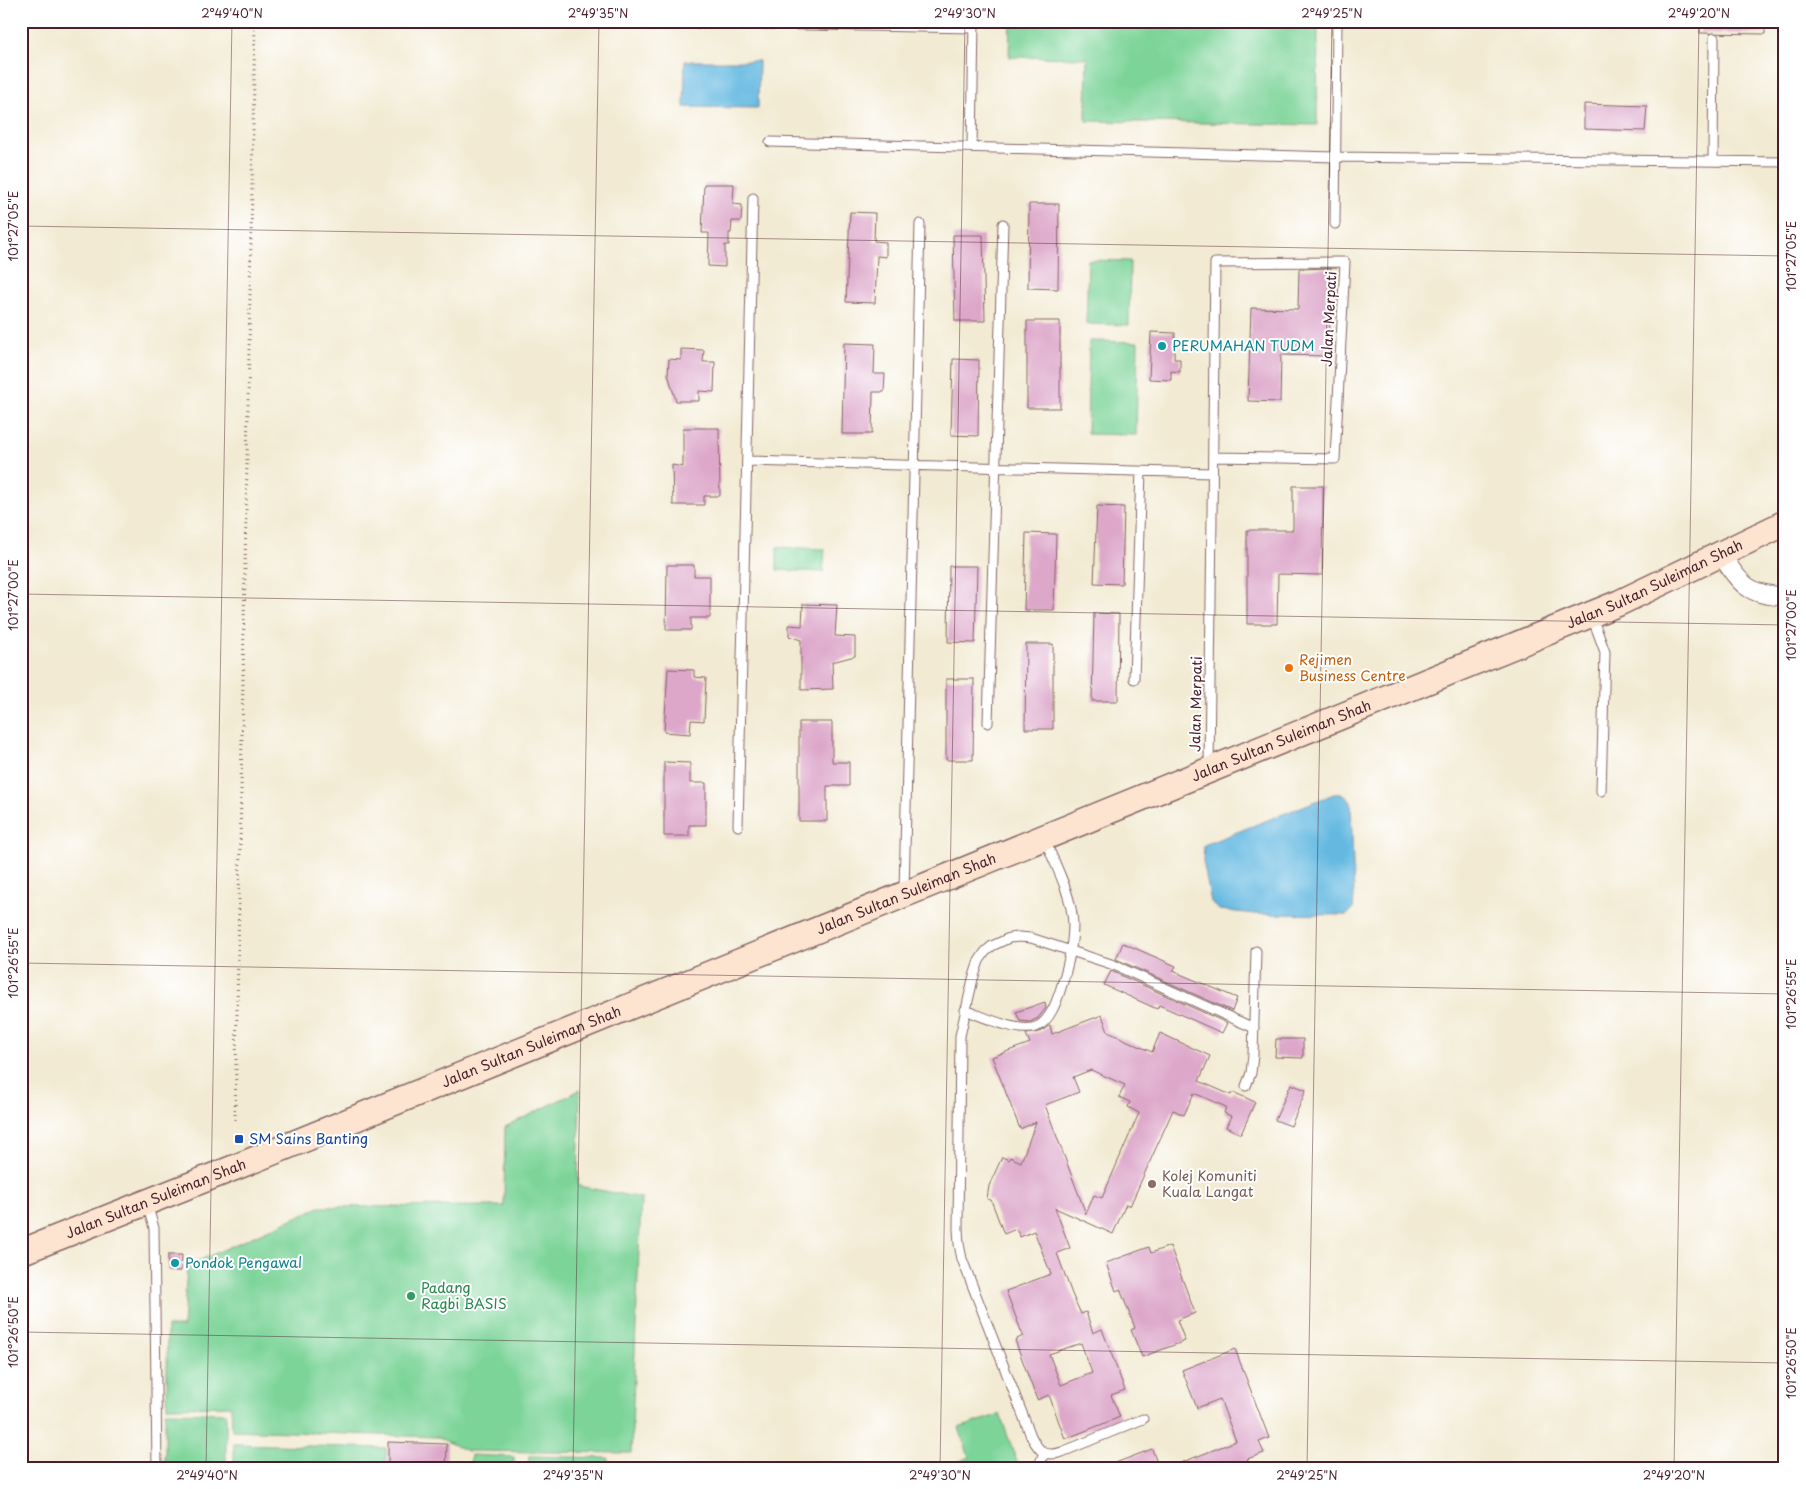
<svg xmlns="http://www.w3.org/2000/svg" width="1806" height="1489" font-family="'Playpen Sans',sans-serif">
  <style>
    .green { fill: #7dd499; stroke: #647a62 }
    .water { fill: #65b9e1; stroke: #586c86 }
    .building { fill: #dda7ca; fill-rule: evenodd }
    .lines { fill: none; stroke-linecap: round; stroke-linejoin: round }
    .lane-casing { stroke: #856665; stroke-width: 11 }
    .street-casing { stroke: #856665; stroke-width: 20 }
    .secondary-casing { stroke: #856665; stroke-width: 28 }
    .path { stroke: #856665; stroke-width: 3; stroke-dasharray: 1 4; stroke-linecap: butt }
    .lane { stroke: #fff; stroke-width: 9 }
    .street { stroke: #fff; stroke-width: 18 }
    .secondary { stroke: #fde4d1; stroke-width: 25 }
    .ticks { fill: none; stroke: #4a1f2b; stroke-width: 1; stroke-opacity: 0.45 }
    .culture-dot { fill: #0f9aa8; stroke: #fff; stroke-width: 2 }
    .food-dot { fill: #e8710a; stroke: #fff; stroke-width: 2 }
    .transit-dot { fill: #1a4fb4; stroke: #fff; stroke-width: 2 }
    .education-dot { fill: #8d6e63; stroke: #fff; stroke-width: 2 }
    .leisure-dot { fill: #2e9e5b; stroke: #fff; stroke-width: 2 }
    .labels { text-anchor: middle; stroke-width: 4; stroke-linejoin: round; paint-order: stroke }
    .street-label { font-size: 14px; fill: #4a1f2b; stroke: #fff }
    .culture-label { font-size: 14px; fill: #0d838f; stroke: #fff; text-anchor: start }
    .food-label { font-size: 14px; fill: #c56008; stroke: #fff; text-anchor: start }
    .transit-label { font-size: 14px; fill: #164399; stroke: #fff; text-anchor: start }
    .education-label { font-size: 14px; fill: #785e54; stroke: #fff; text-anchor: start }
    .leisure-label { font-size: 14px; fill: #27864d; stroke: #fff; text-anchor: start }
    .neatline { fill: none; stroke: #4a1f2b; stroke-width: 2 }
    .ticks-label { font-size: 12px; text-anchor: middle; fill: #4a1f2b }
  </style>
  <rect width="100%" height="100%" fill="#fff"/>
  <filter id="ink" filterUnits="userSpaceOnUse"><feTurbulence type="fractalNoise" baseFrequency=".02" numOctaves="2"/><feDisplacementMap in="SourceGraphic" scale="10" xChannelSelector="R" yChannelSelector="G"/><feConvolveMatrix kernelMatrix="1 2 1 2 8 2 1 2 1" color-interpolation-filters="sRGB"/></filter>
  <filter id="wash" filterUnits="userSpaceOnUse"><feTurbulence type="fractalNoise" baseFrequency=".0096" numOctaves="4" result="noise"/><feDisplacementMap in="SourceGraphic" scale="20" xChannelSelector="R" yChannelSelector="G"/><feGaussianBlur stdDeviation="1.12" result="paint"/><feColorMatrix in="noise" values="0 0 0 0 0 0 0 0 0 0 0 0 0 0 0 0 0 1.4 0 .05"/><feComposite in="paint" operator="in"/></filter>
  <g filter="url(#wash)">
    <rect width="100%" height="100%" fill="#f2ead2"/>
    <path class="green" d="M1010 21H1318L1317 125 1086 121 1087 58 1009 57Z
      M1088 260 1130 261 1129 325 1086 324Z
      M1089 341 1138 342 1136 435 1087 434Z
      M777 547 825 549 823 572 777 570Z
      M580 1090 578 1186 641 1198 631 1453 467 1451 437 1437 232 1430 231 1406 167 1407V1327H183L187 1266 319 1207 504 1206 505 1127Z
      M165 1412 226 1413V1468H165Z
      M1000 1414 1019 1468H958L956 1463 969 1457 959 1428Z
      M234 1444 386 1448V1468H234Z
      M471 1455 514 1457V1468H470Z
      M529 1456 608 1458V1468H528Z"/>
    <path class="water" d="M685 61H759L758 108 684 107Z
      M1334 794H1344L1351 802 1354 897 1353 909 1347 915 1255 914 1219 910 1211 902 1203 861 1204 845Z"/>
    <g id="blocks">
      <path class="building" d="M1700 21H1765V34L1700 33Z
        M1584 104 1647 106 1645 131 1584 129Z
        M704 184H734L733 204 742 205 741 221H732L731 233H729V245H725V267L708 266 709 233H702Z
        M1029 204H1059L1058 289 1028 288Z
        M850 212 875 213 874 241 886 242V257L877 256 875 303 846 302Z
        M953 235H983L985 321H955Z
        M1331 268 1329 356 1281 355 1280 402 1248 401 1251 308 1298 309 1299 269Z
        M1027 321H1060V408H1027Z
        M1151 332 1175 333 1174 359H1180V372L1171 371V380L1149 379Z
        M844 343 875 344 874 374H885L884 392H873L872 434H842Z
        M681 349 704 350 703 362H715L714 392 699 391V401H676L668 374 669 359 681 360Z
        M953 359 979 360 978 436 951 435Z
        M683 428H719L720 496H704V505H673L672 465 683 467Z
        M1293 486H1323L1322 575 1278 574 1277 624H1247V530H1293Z
        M1097 506 1124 507 1122 584 1094 583Z
        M1026 533 1056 534 1054 610H1024Z
        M667 565H694V576H710V618H691V630H666Z
        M949 566H977L975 643 948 642Z
        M803 604 837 605 835 636 855 637V656L832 662 833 689 801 690V640L789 636V625L802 626Z
        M1094 613 1119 614 1118 701H1092Z
        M1026 644H1053V729H1025Z
        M668 669 694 670V677L706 678 704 721 691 720 690 734 664 732Z
        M946 679H974L973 760H946Z
        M799 722H832V762H849V786H827V821H799Z
        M664 762 690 763V783H706V825H689V836H664Z
        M1123 943 1176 966 1173 971 1237 998 1232 1011 1116 959Z
        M1111 971 1227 1023 1222 1033 1159 1005 1157 1009 1104 985Z
        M1045 1002 1046 1008 1038 1018 1030 1022 1020 1021 1016 1012Z
        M1102 1015 1108 1032 1152 1052 1160 1033 1210 1056 1199 1081 1231 1095 1233 1092 1255 1102 1241 1134 1226 1127 1231 1116 1224 1113 1226 1107 1194 1093 1184 1115 1173 1110 1130 1206 1126 1204 1113 1234 1055 1208 1070 1248 1057 1253 1072 1294 1081 1314 1086 1312 1093 1333 1102 1329 1125 1390 1111 1395 1120 1417 1065 1439 1049 1395 1037 1400 1015 1340 1023 1336 1006 1291 1051 1274 1034 1231 1020 1237 1016 1229 1004 1234 991 1200 987 1199 989 1186 1002 1157 1009 1160 1010 1157 1021 1162 1036 1122 1020 1129 992 1057 1030 1043 1026 1034 1040 1032 1050 1025 1052 1034ZM1091 1070 1125 1085 1119 1097 1130 1102 1128 1107 1139 1113 1102 1198 1094 1195 1086 1214 1045 1105 1079 1092 1073 1077ZM1081 1343 1092 1373 1061 1385 1049 1354Z
        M1276 1039H1303V1058L1275 1057Z
        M1291 1084 1306 1090 1291 1126 1275 1120Z
        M1170 1246 1195 1313 1177 1320 1185 1341 1142 1357 1131 1330 1135 1328 1120 1289 1116 1291 1106 1263 1149 1247 1151 1253Z
        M168 1255H182L181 1271H168Z
        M1235 1349 1269 1438 1259 1442 1264 1453 1247 1459 1251 1468H1168L1236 1441 1220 1399 1197 1408 1182 1370Z
        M388 1442 447 1444 446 1468H388Z
        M1152 1449 1159 1468H1106L1105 1467Z"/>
    </g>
  </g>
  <g filter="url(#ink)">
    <use href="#blocks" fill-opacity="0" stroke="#856665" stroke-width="1"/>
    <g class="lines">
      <defs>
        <path id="lane" d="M692 21 696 23 974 28
          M770 142 1335 157 1785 162
          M972 147 974 21
          M1713 161 1714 38
          M1335 224 1337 21
          M747 461 1212 473
          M1592 617 1605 652 1601 791
          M1134 679 1141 471
          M988 723 1003 224
          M1209 768 1215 263 1345 262 1335 459 1213 457
          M738 826 753 198
          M904 892 920 224
          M965 1010C982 1016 1021 1035 1038 1026 1050 1020 1056 1003 1060 991 1067 970 1073 947 1073 924 1072 895 1055 864 1044 838
          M1246 1086 1251 1073 1253 1055 1256 951
          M147 1204 154 1228 157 1468
          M1143 1419 1062 1452C1044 1458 1039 1451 1031 1436L962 1259 959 1244 958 1229 960 1036 973 979 979 961 985 952 992 946 1009 938 1019 937 1031 938 1114 965 1254 1028
          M1038 1468 1044 1453"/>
        <path id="street" d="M1721 554C1740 583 1747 596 1785 596"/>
        <g id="secondary">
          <path id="s1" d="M21 1252 241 1165 1619 603 1785 523"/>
        </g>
      </defs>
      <use href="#lane" class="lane-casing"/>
      <use href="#street" class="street-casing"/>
      <use href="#secondary" class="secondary-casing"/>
      <path class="path" d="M235 1120 255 21"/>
      <use href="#lane" class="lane"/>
      <use href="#street" class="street"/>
      <use href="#secondary" class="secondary"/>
    </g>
  </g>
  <path class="ticks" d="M21 226 1785 256M21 594 1785 625M21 963 1785 994M21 1332 1785 1363M206 1468 232 21M573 1468 599 21M940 1468 965 21M1307 1468 1332 21M1674 1468 1699 21"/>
  <g class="culture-dot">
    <circle cx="1162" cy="346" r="5"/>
    <circle cx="175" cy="1263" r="5"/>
  </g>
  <circle class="food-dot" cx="1289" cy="668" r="5"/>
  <rect class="transit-dot" x="234" y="1134" width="10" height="10" rx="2.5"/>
  <circle class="education-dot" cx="1152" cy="1184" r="5"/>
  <circle class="leisure-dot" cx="411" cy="1296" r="5"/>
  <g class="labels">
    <g class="street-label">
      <text transform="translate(1329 319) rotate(-87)" y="5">Jalan Merpati</text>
      <text dy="5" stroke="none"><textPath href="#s1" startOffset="1765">Jalan Sultan Suleiman Shah</textPath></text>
      <text transform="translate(1196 704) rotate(-89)" y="5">Jalan Merpati</text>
      <text dy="5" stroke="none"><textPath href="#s1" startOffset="1360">Jalan Sultan Suleiman Shah</textPath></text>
      <text dy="5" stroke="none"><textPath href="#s1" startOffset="955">Jalan Sultan Suleiman Shah</textPath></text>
      <text dy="5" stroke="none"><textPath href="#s1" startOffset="550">Jalan Sultan Suleiman Shah</textPath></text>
      <text dy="5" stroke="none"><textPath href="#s1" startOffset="145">Jalan Sultan Suleiman Shah</textPath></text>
    </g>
    <g class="culture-label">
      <text x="1172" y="351">PERUMAHAN TUDM</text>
      <text x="185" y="1268">Pondok Pengawal</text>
    </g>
    <g class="food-label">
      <text x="1299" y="665">Rejimen<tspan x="1299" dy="16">Business Centre</tspan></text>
    </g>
    <g class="transit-label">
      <text x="249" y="1144">SM Sains Banting</text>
    </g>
    <g class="education-label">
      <text x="1162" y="1181">Kolej Komuniti<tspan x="1162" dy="16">Kuala Langat</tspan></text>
    </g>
    <g class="leisure-label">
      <text x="421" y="1293">Padang<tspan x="421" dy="16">Ragbi BASIS</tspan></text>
    </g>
  </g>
  <rect width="1806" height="1489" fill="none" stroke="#fff" stroke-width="55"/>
  <rect x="28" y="28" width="1750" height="1434" class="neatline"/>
  <g class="ticks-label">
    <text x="232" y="18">2°49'40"N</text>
    <text x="598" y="18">2°49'35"N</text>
    <text x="965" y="18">2°49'30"N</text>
    <text x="1332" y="18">2°49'25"N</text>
    <text x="1699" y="18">2°49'20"N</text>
    <text transform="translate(14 226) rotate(-90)" y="4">101°27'05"E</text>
    <text transform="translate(1792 256) rotate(-90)" y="4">101°27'05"E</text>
    <text transform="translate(14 595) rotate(-90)" y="4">101°27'00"E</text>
    <text transform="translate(1792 625) rotate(-90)" y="4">101°27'00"E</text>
    <text transform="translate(14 963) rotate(-90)" y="4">101°26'55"E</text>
    <text transform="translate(1792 994) rotate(-90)" y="4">101°26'55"E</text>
    <text transform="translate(14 1332) rotate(-90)" y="4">101°26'50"E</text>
    <text transform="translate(1792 1363) rotate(-90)" y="4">101°26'50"E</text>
    <text x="207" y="1480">2°49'40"N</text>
    <text x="573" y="1480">2°49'35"N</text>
    <text x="940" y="1480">2°49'30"N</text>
    <text x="1307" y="1480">2°49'25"N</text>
    <text x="1674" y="1480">2°49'20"N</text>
  </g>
</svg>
